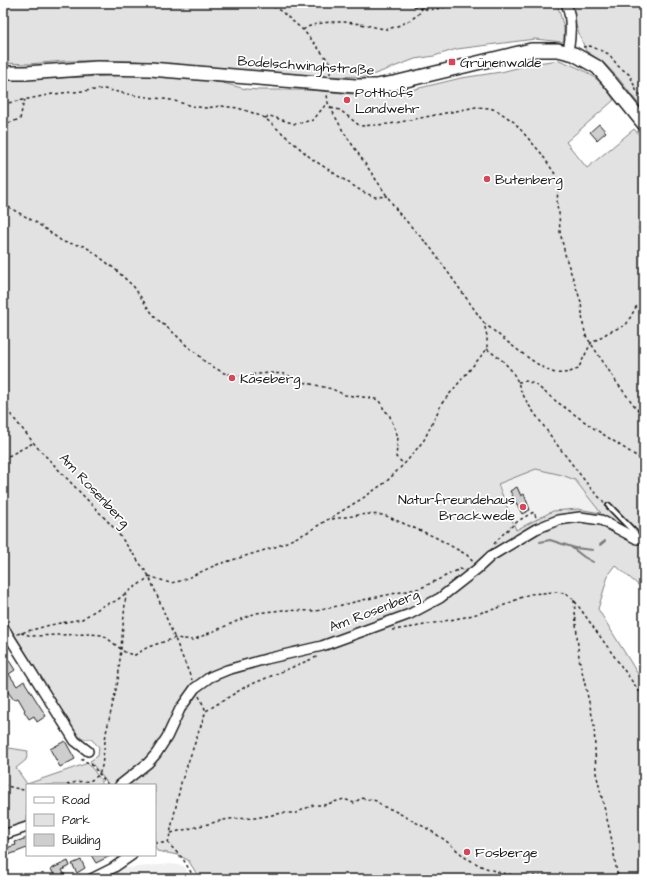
<svg xmlns="http://www.w3.org/2000/svg" width="647" height="882" font-family="'Architects Daughter',sans-serif">
  <style>
    .built { fill: #f0f0f0 }
    .green { fill: #e2e2e2; stroke: #7f7f7f; fill-rule: evenodd }
    .lines { fill: none; stroke-linecap: round; stroke-linejoin: round }
    .stream { stroke: #7a7a7a; stroke-width: 2 }
    .building { fill: #cecece; stroke: #1c1c1c }
    .lane-casing { stroke: #1c1c1c; stroke-width: 8 }
    .street-casing { stroke: #1c1c1c; stroke-width: 12 }
    .secondary-casing { stroke: #1c1c1c; stroke-width: 16 }
    .path { stroke: #1c1c1c; stroke-width: 1.5; stroke-dasharray: 3 3; stroke-linecap: butt }
    .lane { stroke: #fff; stroke-width: 4.5 }
    .street { stroke: #fff; stroke-width: 9 }
    .secondary { stroke: #fff; stroke-width: 13 }
    .poi-dot { fill: #d1495b; stroke: #fff; stroke-width: 1.5 }
    .labels { text-anchor: middle; stroke-width: 3.5; stroke-linejoin: round; paint-order: stroke }
    .poi-label { font-size: 14px; fill: #1c1c1c; stroke: #fff; text-anchor: start }
    .street-label { font-size: 14px; fill: #1c1c1c; stroke: #fff }
  </style>
  <rect width="100%" height="100%" fill="#fff"/>
  <filter id="ink" filterUnits="userSpaceOnUse"><feTurbulence type="fractalNoise" baseFrequency=".025" numOctaves="2"/><feDisplacementMap in="SourceGraphic" scale="8" xChannelSelector="R" yChannelSelector="G"/><feConvolveMatrix kernelMatrix="1 2 1 2 8 2 1 2 1" color-interpolation-filters="sRGB"/></filter>
  <g filter="url(#ink)">
    <path class="built" d="M536 469 562 475 575 480 602 514 578 509 553 511 516 530 498 484Z
      M171 864 184 866 192 879H98L126 868Z"/>
    <path class="green" d="M3 3H557L564 28V40L562 42 535 39 457 49 434 56 415 59 367 77 320 76 136 61H64L29 64 3 63Z
      M571 3H644V111L619 79 604 63 586 51 576 26Z
      M559 60C585 70 599 76 614 100L566 142 587 168 634 129 644 140V224L638 228 644 237V590L615 565 609 573 598 609 644 684V879H200L188 860 178 855 157 851 155 848V785H128L158 759 166 745 162 736 152 752 137 767 113 785H109L90 761 98 756 99 747 91 739H83L77 735 3 616V80L136 75 186 78 223 83 246 89 259 90H310L365 95H383L403 92 461 78 501 72 537 63ZM536 469 562 475 575 480 601 513 578 509 553 511 516 530 498 484Z
      M3 747 28 751 26 760 16 768 27 784 88 763 101 780V785H27V822L3 830Z"/>
    <g class="lines">
      <path class="stream" d="M540 542 550 540 575 548 593 550
        M600 545 605 541
        M571 547 584 557 593 562"/>
    </g>
    <path class="building" d="M599 124 606 132 597 140 590 132Z
      M517 487 521 496 524 494 530 510 522 514 510 491Z
      M3 651 15 670 9 674 17 686 24 681 46 716 37 722 34 716 29 719 24 711 25 710 18 698 14 700 8 692 5 693 3 690Z
      M65 741 75 759 60 767 50 749Z
      M27 838V848L3 857V849L16 845 15 842Z
      M91 855H112L96 863Z
      M81 860 85 868 77 873 72 864Z
      M68 861 70 866 62 870 67 879H56L51 869Z"/>
    <g class="lines">
      <defs>
        <path id="lane" d="M609 506 635 533 636 536"/>
        <path id="street" d="M566 3C572 18 571 36 568 52
          M3 627 75 741 88 751
          M120 785 148 763 156 754 167 737 180 709 195 688 210 677 227 670 266 659 322 646 410 614 440 598 477 569 491 556 536 529 558 520 580 517 601 520 637 539
          M3 835 27 827
          M91 879 113 868 132 855"/>
        <path id="secondary" d="M3 73H26L97 68 150 69 355 86H377L394 83 531 50H558L574 54 597 67 611 83 644 124"/>
      </defs>
      <use href="#lane" class="lane-casing"/>
      <use href="#street" class="street-casing"/>
      <use href="#secondary" class="secondary-casing"/>
      <path class="path" d="M268 3 282 12 303 30 315 44 330 63V74
        M408 3C425 13 438 10 456 3
        M303 30C316 20 345 21 360 24 368 25 377 28 385 29 393 29 410 21 416 16 421 13 422 8 424 3
        M583 47 590 46 609 54 618 66 630 75 636 90 644 100
        M3 104 53 94 104 89 132 95 171 100 192 106 205 108 221 106 238 108 253 113 265 118 312 159 363 192 375 197 388 196
        M331 108 340 110 360 126 390 124 476 107 490 108 498 111 514 122 541 153 555 174 558 184 557 207 559 213 560 232 566 258 581 302 583 324 586 336 617 383 644 418
        M265 118 270 116 295 124 313 120 327 103
        M3 125 20 119 23 105 25 100
        M3 204 37 223 63 242 84 246 92 251 116 270 134 287 148 308 158 320 175 334 188 347 197 353 205 362 224 373 237 376 270 373 285 374 299 381 332 389 345 395 372 398 378 400 382 405 384 410 389 414 398 437 396 457 404 464
        M484 323C498 334 541 371 556 373 564 374 571 372 578 369L591 343 609 332 626 325 636 307 644 303
        M487 349 503 361 512 371 518 382 520 389 528 404 555 442 592 490 605 503
        M518 382 527 381 536 385 557 402 595 429 644 461
        M3 405 37 447 115 529 149 576 192 680
        M3 459 33 443
        M332 519 366 514 384 515 435 537 467 555 473 562
        M494 544C506 530 517 520 534 512L537 520
        M149 576 170 583 181 581 216 565 278 546 306 533 363 498 386 482 407 461 424 440 442 403 487 349V336L484 323 430 247 398 212 343 131 328 103 327 94
        M574 600 579 658 594 724 596 773 611 836 617 873 621 879
        M392 630 414 627 465 617 498 608 529 594 555 592 566 593 574 600 644 698
        M21 633 32 636 88 634 103 635 126 653 135 655 148 647 175 638 193 640 256 613 283 610 316 611 372 598 421 588 460 569 463 570
        M17 634 50 625 82 619 104 605 116 601 126 593
        M199 696 206 711
        M83 758 82 760 91 764 108 785
        M3 785 27 791
        M67 785 76 782 90 781 99 775 102 766 106 733 118 681 126 593 144 581 149 576
        M171 833 228 819 255 818 283 813H296L313 805H324L344 799 354 803 361 798 377 801 382 806 393 810 428 829 445 840 466 858 483 867 501 873 519 876 570 877 587 879
        M155 843H168L183 859 195 879
        M168 843 181 783 206 711 245 687 319 656"/>
      <use href="#lane" class="lane"/>
      <use href="#street" class="street"/>
      <use href="#secondary" class="secondary"/>
    </g>
  </g>
  <g class="poi-dot">
    <rect x="448" y="58" width="8" height="8" rx="2"/>
    <circle cx="347" cy="100" r="4"/>
    <circle cx="487" cy="179" r="4"/>
    <circle cx="232" cy="378" r="4"/>
    <circle cx="523" cy="507" r="4"/>
    <circle cx="467" cy="852" r="4"/>
  </g>
  <g class="labels">
    <g class="poi-label">
      <text x="460" y="67">Grünenwalde</text>
      <text x="355" y="97">Potthofs<tspan x="355" dy="16">Landwehr</tspan></text>
      <text x="495" y="184">Butenberg</text>
      <text x="240" y="383">Käseberg</text>
      <text x="515" y="504" text-anchor="end">Naturfreundehaus<tspan x="515" dy="16">Brackwede</tspan></text>
      <text x="475" y="857">Fosberge</text>
    </g>
    <g class="street-label">
      <text transform="translate(306 65) rotate(4)" y="5">Bodelschwinghstraße</text>
      <text transform="translate(95 490) rotate(47)" y="5">Am Rosenberg</text>
      <text transform="translate(374 610) rotate(-21)" y="5">Am Rosenberg</text>
    </g>
  </g>
  <rect width="647" height="882" fill="none" stroke="#fff" stroke-width="16"/>
  <rect x="8" y="8" width="631" height="866" fill="none" stroke="#1c1c1c" stroke-width="1.5" filter="url(#ink)"/>
  <rect x="26" y="784" width="130" height="72" fill="#ffffff" stroke="#a4a4a4"/>
  <rect x="34" y="797" width="20" height="6" fill="#ffffff" stroke="#a4a4a4"/>
  <text x="62" y="804" font-size="12" fill="#1c1c1c">Road</text>
  <rect x="34" y="814" width="20" height="12" fill="#e2e2e2" stroke="#a4a4a4"/>
  <text x="62" y="824" font-size="12" fill="#1c1c1c">Park</text>
  <rect x="34" y="834" width="20" height="12" fill="#cecece" stroke="#a4a4a4"/>
  <text x="62" y="844" font-size="12" fill="#1c1c1c">Building</text>
</svg>
